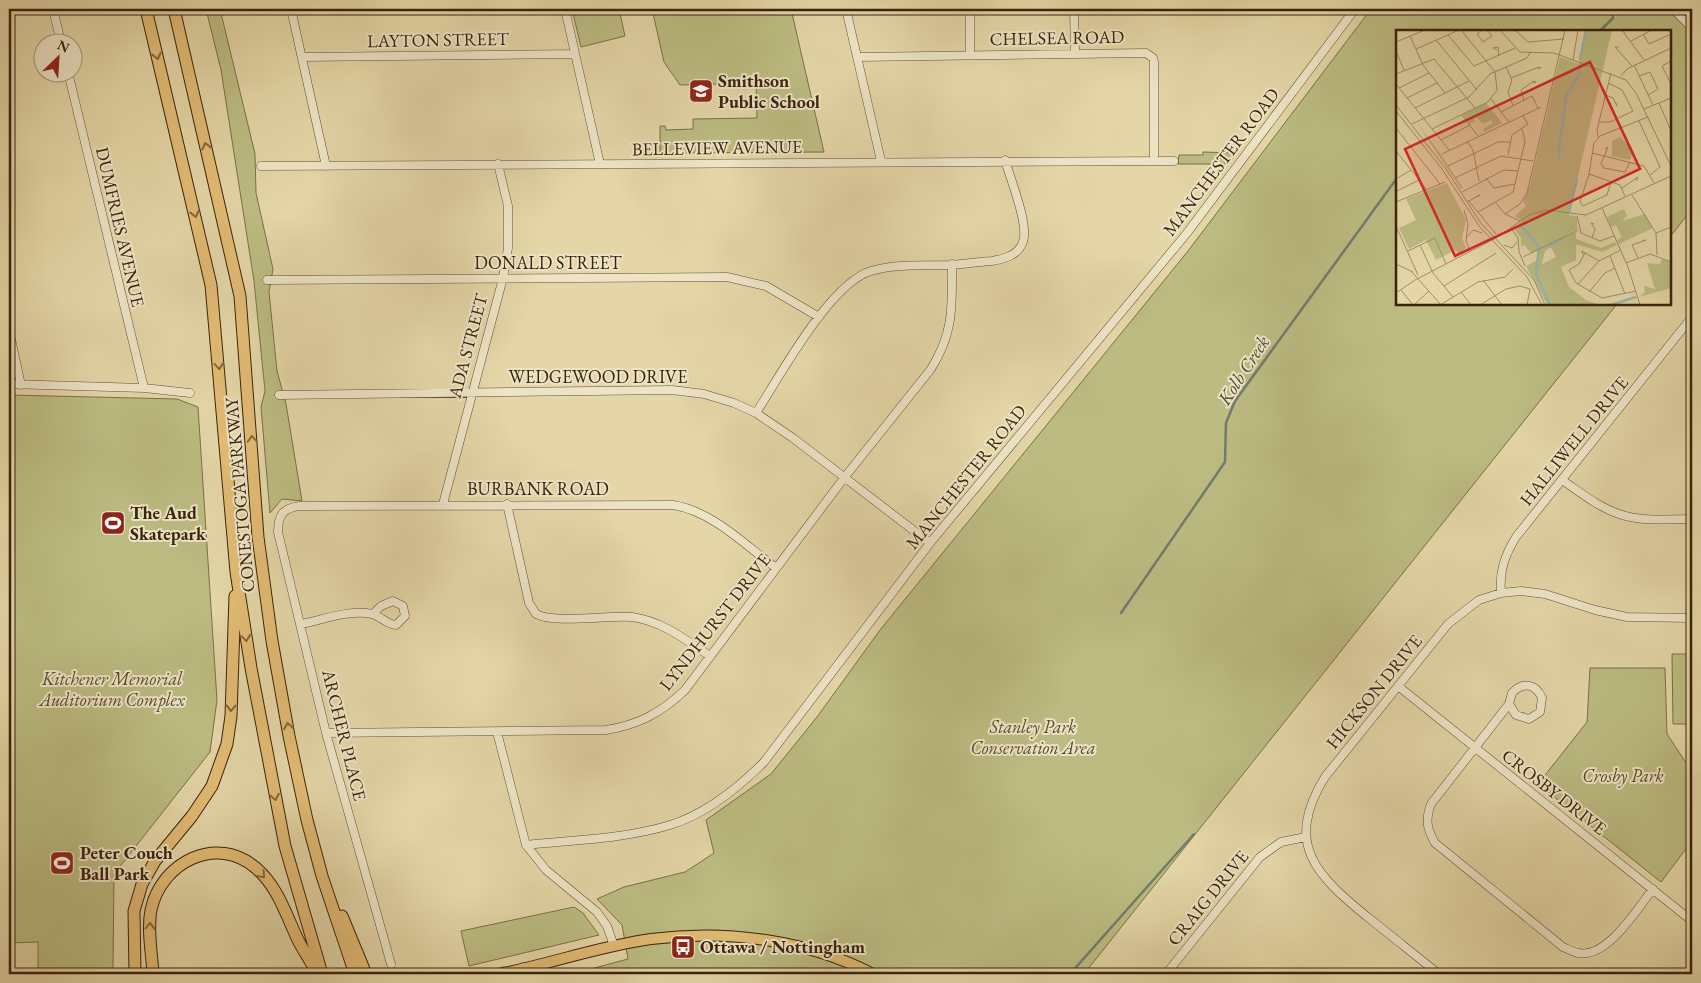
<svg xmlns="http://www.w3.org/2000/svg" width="1701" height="983" font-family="'EB Garamond',serif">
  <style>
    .green { fill: #bcbc82; stroke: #7b7046 }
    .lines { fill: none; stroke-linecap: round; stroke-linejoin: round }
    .stream { stroke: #727c6e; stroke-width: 2.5 }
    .minor-casing { stroke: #645032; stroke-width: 9 }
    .major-casing { stroke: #3a230b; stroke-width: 12 }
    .highway-casing { stroke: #3a230b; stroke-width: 13 }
    .minor { stroke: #ede4c6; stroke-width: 8 }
    .major { stroke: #e2bb74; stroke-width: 10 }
    .highway { stroke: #e2bb74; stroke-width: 11 }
    .oneway { stroke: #86673a }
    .labels { text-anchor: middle; stroke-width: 4; stroke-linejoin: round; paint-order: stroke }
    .street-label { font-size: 18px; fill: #3a230b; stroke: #ede4c6 }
    .poi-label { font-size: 18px; font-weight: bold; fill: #3a230b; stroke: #ede4c6; text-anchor: start }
    .park-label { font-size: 18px; font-style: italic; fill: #5a4929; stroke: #ede4c6 }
    .water-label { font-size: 19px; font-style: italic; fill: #524834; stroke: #ede4c6 }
    .inset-river { fill: none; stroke: #98b7b0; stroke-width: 2.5 }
    .inset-road { fill: none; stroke: #a08e69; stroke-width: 1 }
    .view { fill: #d62828; fill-opacity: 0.15; stroke: #d62828; stroke-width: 2.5 }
    .inset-edge { fill: none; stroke: #3a230b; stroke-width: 2.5 }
  </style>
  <rect width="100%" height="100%" fill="#e4d6a7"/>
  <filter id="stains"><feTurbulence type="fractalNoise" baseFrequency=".004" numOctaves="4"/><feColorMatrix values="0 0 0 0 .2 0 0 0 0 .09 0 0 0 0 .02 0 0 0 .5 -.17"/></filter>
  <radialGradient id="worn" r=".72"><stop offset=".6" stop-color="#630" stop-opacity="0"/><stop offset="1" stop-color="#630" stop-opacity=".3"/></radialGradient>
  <path class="green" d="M206 9H220L255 154 256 193 273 269 269 292 277 371 286 404 302 501 282 499 270 513 261 407 265 391 254 281 221 70Z
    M572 9H619L625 36 581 47Z
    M652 9H791L824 152 660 153V126H665L666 130 693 129V119L757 118 756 83 680 85 664 62Z
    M1371 9H1692V209L1670 237V31H1397V304H1617L1084 974H572L628 959 622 925 597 899 624 887 685 872 714 853 706 820 771 774 817 717 880 630 1188 251Z
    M1203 152 1237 153 1227 164H1178L1179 155H1203Z
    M9 395 177 399 198 407 217 700 210 752 114 874 113 967 106 974H38V942L9 943Z
    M1672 654H1692V724H1673Z
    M1590 668H1665L1667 734 1692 772V841L1661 882 1538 784 1587 722Z
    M574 907 583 913 599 935 469 966 461 931Z"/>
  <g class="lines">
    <path class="stream" d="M1600 31 1613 18V9
      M1121 613 1225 462 1226 423 1235 401 1397 178
      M1070 974 1194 834"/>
    <defs>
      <path id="minor" d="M53 9 61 42
        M291 9 326 166
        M565 9 600 164
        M846 9 881 161
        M1074 9 1075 53
        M1673 9 1692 28
        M970 55V9
        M302 57 575 54
        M858 57 1146 53 1153 58 1154 62V160
        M68 72 144 388
        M261 166 1174 161
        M267 280 727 277 766 286 819 317
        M9 330 21 385
        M9 384 144 388 190 393
        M279 395 672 390 704 394 734 403 756 413 793 438 930 543
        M756 413C780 376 830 283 871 271 897 263 924 266 950 265 964 264 978 262 992 261 1003 259 1017 256 1022 244 1031 229 1010 178 1005 160
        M1562 480C1580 492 1598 507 1619 514 1641 522 1669 519 1692 519
        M443 504 503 278 508 248V206L498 164
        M507 504 529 603 536 614C555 624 607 615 632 617 662 621 686 640 710 656
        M1501 593C1499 571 1505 555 1516 537L1692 317
        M301 624C322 620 350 609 372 614 381 616 385 624 396 625L405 616 403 606 393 601 381 606 373 614
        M1398 686 1692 921
        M1509 704 1516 715 1529 719 1540 712 1542 698C1536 684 1523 681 1512 693L1509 704 1431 804C1425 820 1427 829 1435 843L1563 947C1568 949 1573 952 1578 953 1607 959 1637 909 1653 889
        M497 732 526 845 546 870 597 912 607 926 614 946
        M326 733 606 730C638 725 661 713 685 690L844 478 931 369C954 332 952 307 952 264
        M526 845C573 840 624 839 670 825 706 814 738 788 764 762L930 543 1187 233 1355 9
        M391 964 326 733 278 532C278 515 283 508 300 506L673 505C712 511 745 545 776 568
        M1166 974 1260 857 1281 842 1306 837
        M1439 974C1416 956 1393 937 1370 919 1317 876 1283 845 1325 777L1448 624 1479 600 1501 593 1521 591 1545 594 1595 610 1627 617 1692 618"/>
      <path id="major" d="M499 974C550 964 600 946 651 939 726 929 807 940 873 974"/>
      <path id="highway" d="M146 9 211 285 236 572 251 668 285 846 322 974
        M174 9 240 296 258 537 272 641 289 736 307 820 322 876 355 974
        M342 916 366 974
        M523 969 524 974
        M504 973V974
        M135 974 134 911 142 884 155 861 192 816 212 786 227 744 231 716 235 596
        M153 974C152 953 147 931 151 910 161 862 217 834 256 868 278 887 286 915 298 940 303 950 310 960 315 970"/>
    </defs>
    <use href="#minor" class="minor-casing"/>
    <use href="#major" class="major-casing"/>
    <use href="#highway" class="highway-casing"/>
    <use href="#minor" class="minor"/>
    <use href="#major" class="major"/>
    <use href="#highway" class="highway"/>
  </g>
  <defs><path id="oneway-chevron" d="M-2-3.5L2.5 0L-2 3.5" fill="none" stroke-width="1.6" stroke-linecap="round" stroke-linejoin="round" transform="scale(1.25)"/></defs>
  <g class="oneway">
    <use href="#oneway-chevron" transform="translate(157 56) rotate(77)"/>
    <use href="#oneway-chevron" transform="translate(206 146) rotate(-103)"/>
    <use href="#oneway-chevron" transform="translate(195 214) rotate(77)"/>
    <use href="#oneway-chevron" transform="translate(219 366) rotate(85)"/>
    <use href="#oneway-chevron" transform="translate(252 439) rotate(-94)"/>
    <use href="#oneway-chevron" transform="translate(246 638) rotate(82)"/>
    <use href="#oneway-chevron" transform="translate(231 708) rotate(91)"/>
    <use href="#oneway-chevron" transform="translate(288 726) rotate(-100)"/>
    <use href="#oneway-chevron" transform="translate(275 797) rotate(79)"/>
    <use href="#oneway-chevron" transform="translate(262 875) rotate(49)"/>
    <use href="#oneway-chevron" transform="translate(150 926) rotate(-88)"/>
  </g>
  <defs>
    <symbol id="school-square" viewBox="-11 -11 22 22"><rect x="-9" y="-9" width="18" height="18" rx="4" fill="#8f2418" stroke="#ede4c6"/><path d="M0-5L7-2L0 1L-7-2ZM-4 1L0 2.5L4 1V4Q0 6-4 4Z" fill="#fff"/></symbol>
    <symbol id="stadium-square" viewBox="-11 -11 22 22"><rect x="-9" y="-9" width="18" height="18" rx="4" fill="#8f2418" stroke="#ede4c6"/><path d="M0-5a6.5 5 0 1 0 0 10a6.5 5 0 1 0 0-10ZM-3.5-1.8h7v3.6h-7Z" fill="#fff"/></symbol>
    <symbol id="bus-square" viewBox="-11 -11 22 22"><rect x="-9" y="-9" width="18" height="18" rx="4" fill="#8f2418" stroke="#ede4c6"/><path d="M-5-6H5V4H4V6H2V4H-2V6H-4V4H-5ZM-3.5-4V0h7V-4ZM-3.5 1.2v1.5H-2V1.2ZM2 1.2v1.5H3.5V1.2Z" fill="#fff"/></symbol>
  </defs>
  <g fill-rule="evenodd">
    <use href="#school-square" x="687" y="77" width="28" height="28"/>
    <use href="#stadium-square" x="99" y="509" width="28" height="28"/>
    <use href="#stadium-square" x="48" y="849" width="28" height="28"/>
    <use href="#bus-square" x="669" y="933" width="28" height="28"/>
  </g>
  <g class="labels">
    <g class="street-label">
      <text transform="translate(1057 38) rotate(-1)" y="6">CHELSEA ROAD</text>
      <text transform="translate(438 40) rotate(-1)" y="6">LAYTON STREET</text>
      <text transform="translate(717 148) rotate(-1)" y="6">BELLEVIEW AVENUE</text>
      <text transform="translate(1221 162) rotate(-53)" y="6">MANCHESTER ROAD</text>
      <text transform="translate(120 227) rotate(77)" y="6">DUMFRIES AVENUE</text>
      <text x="548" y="269">DONALD STREET</text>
      <text transform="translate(468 346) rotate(-75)" y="6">ADA STREET</text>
      <text x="598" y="383">WEDGEWOOD DRIVE</text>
      <text transform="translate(1574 441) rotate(-51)" y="6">HALLIWELL DRIVE</text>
      <text transform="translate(966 477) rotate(-51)" y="6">MANCHESTER ROAD</text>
      <text x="538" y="495">BURBANK ROAD</text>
      <text transform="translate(240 495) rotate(-95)" y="6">CONESTOGA PARKWAY</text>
      <text transform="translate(715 622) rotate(-52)" y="6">LYNDHURST DRIVE</text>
      <text transform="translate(1374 692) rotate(-51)" y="6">HICKSON DRIVE</text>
      <text transform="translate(344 735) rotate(76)" y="6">ARCHER PLACE</text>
      <text transform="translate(1554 792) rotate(38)" y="6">CROSBY DRIVE</text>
      <text transform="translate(1208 898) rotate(-51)" y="6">CRAIG DRIVE</text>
    </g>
    <g class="poi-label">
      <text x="718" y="87">Smithson<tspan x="718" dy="21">Public School</tspan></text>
      <text x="130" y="519">The Aud<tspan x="130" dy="21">Skatepark</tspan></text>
      <text x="80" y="859">Peter Couch<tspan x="80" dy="21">Ball Park</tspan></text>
      <text x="700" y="953">Ottawa / Nottingham</text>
    </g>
    <g class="park-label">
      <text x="112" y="685">Kitchener Memorial<tspan x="112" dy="21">Auditorium Complex</tspan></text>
      <text x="1033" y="733">Stanley Park<tspan x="1033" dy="21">Conservation Area</tspan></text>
      <text x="1623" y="782">Crosby Park</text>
    </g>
    <g class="water-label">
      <text transform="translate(1243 370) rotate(-57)" y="7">Kolb Creek</text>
    </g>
  </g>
  <g transform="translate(1396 30)">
    <rect width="275" height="275" fill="#e4d6a7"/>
    <path d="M189 0H216L173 185 181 187V199L168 206 180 202V209L205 218 219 212 221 215 206 222 180 214V230L165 237 173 257 190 270 204 275H151L130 236 142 230 143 220 135 223 128 215 125 217V208L118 199 126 191 119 186 130 176 127 172 134 155 164 27 183 34ZM155 217 160 227 146 234 149 221ZM90 73 106 93 88 102 87 99 97 93 95 90 87 94 78 84 79 91 74 94 67 85ZM21 93 44 123 67 158 65 159ZM224 107 237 120 234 130 216 126V111ZM51 153 70 190 66 208 70 218 63 225 60 220 40 230 30 210 13 219 3 198 20 190 10 169ZM228 179 231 186 226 191 249 184 257 198 223 214 221 210 226 207 220 195 215 197 211 187ZM266 229 275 233V258L243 267 249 262 248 256 259 259 251 233 264 234Z" fill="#bcbc82" fill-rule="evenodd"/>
    <path class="inset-river" d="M184 30 190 0M162 129 170 67 184 43 183 35M173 182 181 149M124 195 143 216 140 244 154 275M152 217 167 209M215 275 240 267"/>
    <path class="inset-road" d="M86 0 81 4 87 12 96 6 91 0M104 0 124 22 158 23 230 50 240 63 275 136M119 0 132 12 168 9M226 0 248 30M247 4 253 14 275 4M52 5 78 36 119 18M14 6 27 35 49 63M40 10 81 60M235 11 256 0M0 12 29 0M223 17H219L236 36M20 19 63 0M101 20 97 18 102 17 103 26M0 21 8 40M177 30 182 0M275 31 266 36 275 54M238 35 257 75M110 37 116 50 112 62 117 76M0 44 38 29 79 78M225 46 231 39 275 18M243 46 254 42 262 59 252 65M115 48 143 37 145 38H141M0 54 53 120M3 58 33 43M210 65 217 68 221 76 220 73M11 68 41 53M95 69 113 92M128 70 125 60 138 51 140 52 137 53M263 73 275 101M0 75 50 139 84 192 138 250 149 275M19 78 73 51M248 79 275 68M0 81 46 139 83 196 131 247 146 275M105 82 136 66 142 78M66 85 82 106M243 91 264 137 254 145M203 92H214L237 81 226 60 212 53M16 94 73 67 94 44 131 28 134 23M0 98 44 154M36 99 92 72 101 60 99 42 65 0M202 107 201 100 215 43M45 110 74 95M71 111 77 120 83 151M209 119 212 117 205 134 208 138 229 142 234 132M0 121 31 160M196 123 248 136 258 153M46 124 145 77M112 125 116 105 132 94 127 86M52 136 102 112H114M193 144 184 172 187 176 211 165 215 152M59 148 105 126 137 131M90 148 98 158 119 154M0 149 15 140M226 158 242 147 240 151M1 161 23 150M66 162 108 140 122 141M236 165 260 203 261 225M229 166 224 155 193 144 198 113 204 106 252 87M72 170 100 204M73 171 84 165 80 167M0 172 49 152M100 173 109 184 124 191M206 178 232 237 244 275M68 180 72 194 70 211 74 221M82 182 117 162 129 112 126 99M109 184 124 174 131 163 169 0M181 186 185 203 204 211 218 206M0 196 22 245M115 198 122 208 123 222 129 236M260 203 275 197M71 207 77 200 86 203M196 208 199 199 195 193 198 194M24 215 37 243 57 267M108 215 116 218 121 212M12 221 39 208 50 234M189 223 183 234 173 240 180 253 206 268 240 261M187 225 186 221 203 231M214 226 229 264M127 227 182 200M242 228 236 215 250 210 247 211M230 233 254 224 275 232M0 234 17 242M16 242 45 275M19 250 102 207 133 185 151 180 190 185 275 146M87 250 106 275M182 254 203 231 225 220M48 256 100 223M5 260 17 275M65 262 75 275M193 262 209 243 219 238M0 263 19 250M18 275 33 261M44 275 82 252 109 247 117 239M84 275 110 259 124 256 134 259 131 275"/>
    <path class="view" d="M194 32 244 139 59 226 9 119Z"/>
    <rect width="275" height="275" class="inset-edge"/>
  </g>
  <rect width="1701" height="983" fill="none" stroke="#e4d6a7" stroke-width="30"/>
  <rect x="10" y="10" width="1681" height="963" fill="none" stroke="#3a230b" stroke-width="2.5"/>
  <rect x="15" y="15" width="1671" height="953" fill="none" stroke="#3a230b"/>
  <g transform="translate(58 58) rotate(25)"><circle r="24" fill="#ede4c6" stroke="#a5977b"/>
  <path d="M0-4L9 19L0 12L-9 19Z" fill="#8f2418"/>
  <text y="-8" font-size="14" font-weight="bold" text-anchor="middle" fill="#3a230b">N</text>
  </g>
  <rect width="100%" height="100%" filter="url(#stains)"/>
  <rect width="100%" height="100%" fill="url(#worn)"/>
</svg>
